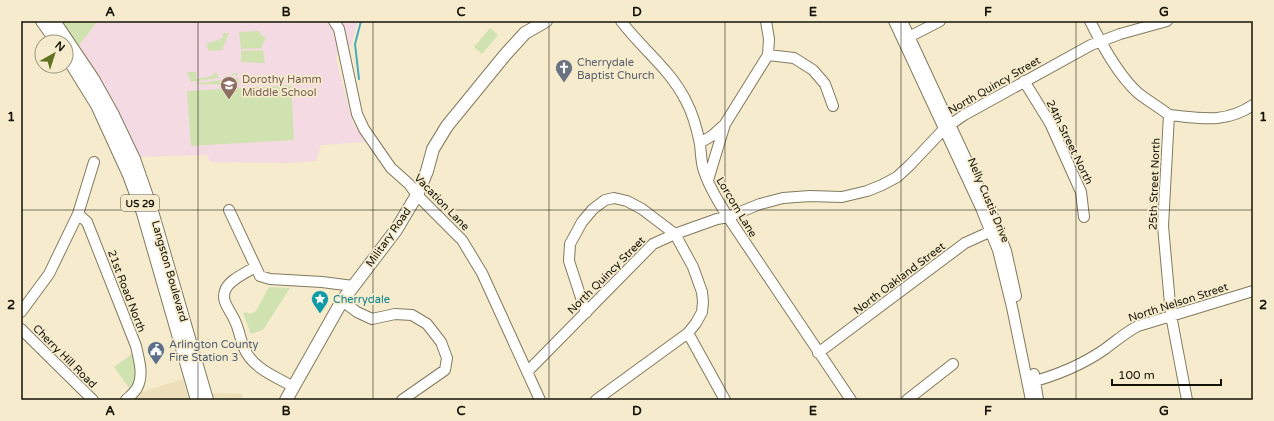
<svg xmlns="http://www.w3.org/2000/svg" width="1274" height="421" font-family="'Varela Round',sans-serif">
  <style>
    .built { fill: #ecdfb9 }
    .education { fill: #f4dae3 }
    .green { fill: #d1e2b1 }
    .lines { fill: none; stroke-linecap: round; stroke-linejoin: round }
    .stream { stroke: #46abbf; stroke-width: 2 }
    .minor-casing { stroke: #82795e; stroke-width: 12 }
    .major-casing { stroke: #82795e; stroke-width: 14 }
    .minor { stroke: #fff; stroke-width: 10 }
    .major { stroke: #fff; stroke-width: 12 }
    .grid { fill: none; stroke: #151207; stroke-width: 1; stroke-opacity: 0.55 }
    .labels { text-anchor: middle; stroke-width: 3.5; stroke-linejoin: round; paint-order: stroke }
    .shield { fill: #f6eccd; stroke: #585342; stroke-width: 1 }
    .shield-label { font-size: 10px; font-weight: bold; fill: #151207 }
    .worship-label { font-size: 11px; fill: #5b616d; stroke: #f6eccd; text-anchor: start }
    .education-label { font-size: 11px; fill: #785e54; stroke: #f6eccd; text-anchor: start }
    .street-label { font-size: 11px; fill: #151207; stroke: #f6eccd }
    .culture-label { font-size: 11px; fill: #0d838f; stroke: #f6eccd; text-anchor: start }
    .service-label { font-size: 11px; fill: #4e5e75; stroke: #f6eccd; text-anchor: start }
    .neatline { fill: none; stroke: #151207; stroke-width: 1.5 }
    .grid-label { font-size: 13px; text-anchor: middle; font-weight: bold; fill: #151207 }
  </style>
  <rect width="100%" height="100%" fill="#f6eccd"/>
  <path class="built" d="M183 379 189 400H136L142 392Z
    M212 393 243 394 241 400H214Z"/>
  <path class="education" d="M98 21H358L351 46 344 48 337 53 336 59 353 123 366 142 321 145 316 161 287 163 210 162 207 155 139 157 118 111 100 80 79 45Z"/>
  <path class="green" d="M62 21H98L79 45Z
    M490 28 498 35 482 54 474 47Z
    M258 31 266 39 262 44V48L241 49 239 32Z
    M223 33H229L222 50 209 51 206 44 223 38Z
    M262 50 263 51 265 63 241 62V51Z
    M187 72H196V79L212 76 214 73H217L219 78 232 75 233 73H238V75L191 82Z
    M238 78 239 83H237V85L191 84Z
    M291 85 294 140 191 146 187 91Z
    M269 287 290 288 263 330 251 334 243 313 246 312 250 314 256 311Z
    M132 354C137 370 136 376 132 392L114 367Z"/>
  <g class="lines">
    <path class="stream" d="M359 79 355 44 361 21"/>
    <defs>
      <path id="minor" d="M334 21 339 29 357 114 364 129 391 168 409 184 417 195 462 240 482 273 540 400
        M621 21C642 49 670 69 686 101 693 114 697 129 700 144 701 153 701 163 704 171 709 187 719 203 728 217L851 400
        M766 21 769 39 768 55
        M894 21 981 208 998 250 1012 307 1031 400
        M902 21 993 217 1006 251 1016 296
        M1090 21C1102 45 1118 75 1138 93 1148 101 1159 107 1169 115L1163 226 1171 315 1187 400
        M905 39 940 21
        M768 55 794 58 813 70 825 84 833 106
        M1024 81 1050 123 1081 192 1084 217
        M1169 115C1200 118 1225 124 1253 105
        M700 143 713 135 723 126
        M708 180 725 124 768 55
        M229 210 260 276 270 279 322 282 353 286
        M78 214 87 222 136 346C139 360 144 375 137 388 135 392 130 396 126 400
        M255 267C246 273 228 280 225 291 221 301 230 310 234 319 239 328 240 339 244 348 252 368 276 377 294 387
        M342 301 357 312 372 319 395 314 412 315 427 324 441 342 447 358 445 370 402 400
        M21 312 49 274 78 214 94 162
        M586 313 569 261 570 244 582 222 593 209 605 200 614 198 627 201 642 209 675 234 693 267 702 292 703 302 702 312 696 323 688 333 596 400
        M21 329 93 400
        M688 333 725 400
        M818 353 965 243 996 229
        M527 372 653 244 675 234 717 219 728 217 760 204 783 198 810 196 842 197 867 191 882 185 897 177 910 165 944 129 964 115 1091 45 1120 34 1167 21
        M1034 374 1038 400
        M1028 383C1055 376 1082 365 1105 349 1116 341 1126 332 1138 326L1253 291
        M907 400 953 364"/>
      <path id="major" d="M42 21 57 42
        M54 21 93 79 113 115 134 159 151 208 207 400
        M66 55 97 105 129 175 143 213 197 400
        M286 400 342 301 396 230 417 195 427 171 433 149 447 126 505 55 525 33 546 21"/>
    </defs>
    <use href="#minor" class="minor-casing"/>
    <use href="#major" class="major-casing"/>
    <use href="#minor" class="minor"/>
    <use href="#major" class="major"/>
  </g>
  <path class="grid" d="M198 21V400M373 21V400M549 21V400M725 21V400M901 21V400M1076 21V400M21 210H1253"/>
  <defs>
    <symbol id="church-pin" viewBox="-11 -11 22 30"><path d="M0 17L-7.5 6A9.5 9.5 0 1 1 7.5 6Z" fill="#6b7280" stroke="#f6eccd"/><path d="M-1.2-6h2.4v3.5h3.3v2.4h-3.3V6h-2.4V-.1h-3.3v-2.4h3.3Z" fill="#fff"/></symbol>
    <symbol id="school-pin" viewBox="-11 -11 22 30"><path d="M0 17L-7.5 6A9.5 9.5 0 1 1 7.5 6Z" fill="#8d6e63" stroke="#f6eccd"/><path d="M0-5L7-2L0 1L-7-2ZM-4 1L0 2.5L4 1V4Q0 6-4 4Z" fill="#fff"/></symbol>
    <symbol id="sight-pin" viewBox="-11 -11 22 30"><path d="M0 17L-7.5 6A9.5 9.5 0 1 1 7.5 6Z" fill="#0f9aa8" stroke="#f6eccd"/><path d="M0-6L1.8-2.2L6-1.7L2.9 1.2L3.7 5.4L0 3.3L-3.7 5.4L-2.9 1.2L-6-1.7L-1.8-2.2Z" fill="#fff"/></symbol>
    <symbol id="civic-pin" viewBox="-11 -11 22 30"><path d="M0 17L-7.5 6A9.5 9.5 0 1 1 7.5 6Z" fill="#5c6f8a" stroke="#f6eccd"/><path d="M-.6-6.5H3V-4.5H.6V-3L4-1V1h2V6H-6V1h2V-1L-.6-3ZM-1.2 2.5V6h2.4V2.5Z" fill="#fff"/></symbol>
  </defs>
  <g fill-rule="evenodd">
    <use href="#church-pin" x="554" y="58" width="20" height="27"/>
    <use href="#school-pin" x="219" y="75" width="20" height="27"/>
    <use href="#sight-pin" x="310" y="289" width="20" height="27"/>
    <use href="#civic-pin" x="146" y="340" width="20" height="27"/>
  </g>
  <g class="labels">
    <rect class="shield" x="121" y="195" width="38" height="16" rx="3"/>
    <g class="shield-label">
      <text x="140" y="207">US 29</text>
    </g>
    <g class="worship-label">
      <text x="577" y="66">Cherrydale<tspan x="577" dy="13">Baptist Church</tspan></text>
    </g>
    <g class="education-label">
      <text x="242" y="83">Dorothy Hamm<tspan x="242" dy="13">Middle School</tspan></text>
    </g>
    <g class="street-label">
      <text transform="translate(994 85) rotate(-30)" y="4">North Quincy Street</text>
      <text transform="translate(1070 142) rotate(64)" y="4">24th Street North</text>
      <text transform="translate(1154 184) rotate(-88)" y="4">25th Street North</text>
      <text transform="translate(989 200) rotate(67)" y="4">Nelly Custis Drive</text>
      <text transform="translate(442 202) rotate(46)" y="4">Vacation Lane</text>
      <text transform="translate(737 207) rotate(59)" y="4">Lorcom Lane</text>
      <text transform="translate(388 237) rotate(-55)" y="4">Military Road</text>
      <text transform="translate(170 271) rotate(74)" y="4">Langston Boulevard</text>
      <text transform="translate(606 275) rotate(-45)" y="4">North Quincy Street</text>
      <text transform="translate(899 278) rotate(-37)" y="4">North Oakland Street</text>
      <text transform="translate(127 291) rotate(69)" y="4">21st Road North</text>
      <text transform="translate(1178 302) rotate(-18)" y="4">North Nelson Street</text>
      <text transform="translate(65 356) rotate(45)" y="4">Cherry Hill Road</text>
    </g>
    <g class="culture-label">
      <text x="333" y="303">Cherrydale</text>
    </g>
    <g class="service-label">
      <text x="169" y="348">Arlington County<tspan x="169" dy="13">Fire Station 3</tspan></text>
    </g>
  </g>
  <rect width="1274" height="421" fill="none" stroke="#f6eccd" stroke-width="44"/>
  <g transform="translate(54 54) rotate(39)"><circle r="19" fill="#f6eccd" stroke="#9c957e"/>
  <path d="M0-3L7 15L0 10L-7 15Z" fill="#5f7221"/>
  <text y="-6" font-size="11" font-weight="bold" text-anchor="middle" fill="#151207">N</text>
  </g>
  <path d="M1112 379v6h109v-6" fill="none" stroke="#151207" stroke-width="2"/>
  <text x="1118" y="379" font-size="12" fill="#151207" stroke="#f6eccd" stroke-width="3" paint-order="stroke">100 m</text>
  <rect x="22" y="22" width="1230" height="377" class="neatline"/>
  <g class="grid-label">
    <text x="110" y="16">A</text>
    <text x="286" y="16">B</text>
    <text x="461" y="16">C</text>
    <text x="637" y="16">D</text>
    <text x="813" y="16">E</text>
    <text x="988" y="16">F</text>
    <text x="1164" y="16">G</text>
    <text x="11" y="121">1</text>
    <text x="1263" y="121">1</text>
    <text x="11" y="309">2</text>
    <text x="1263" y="309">2</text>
    <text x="110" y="415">A</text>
    <text x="286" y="415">B</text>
    <text x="461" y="415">C</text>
    <text x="637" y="415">D</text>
    <text x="813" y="415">E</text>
    <text x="988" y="415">F</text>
    <text x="1164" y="415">G</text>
  </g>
</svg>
